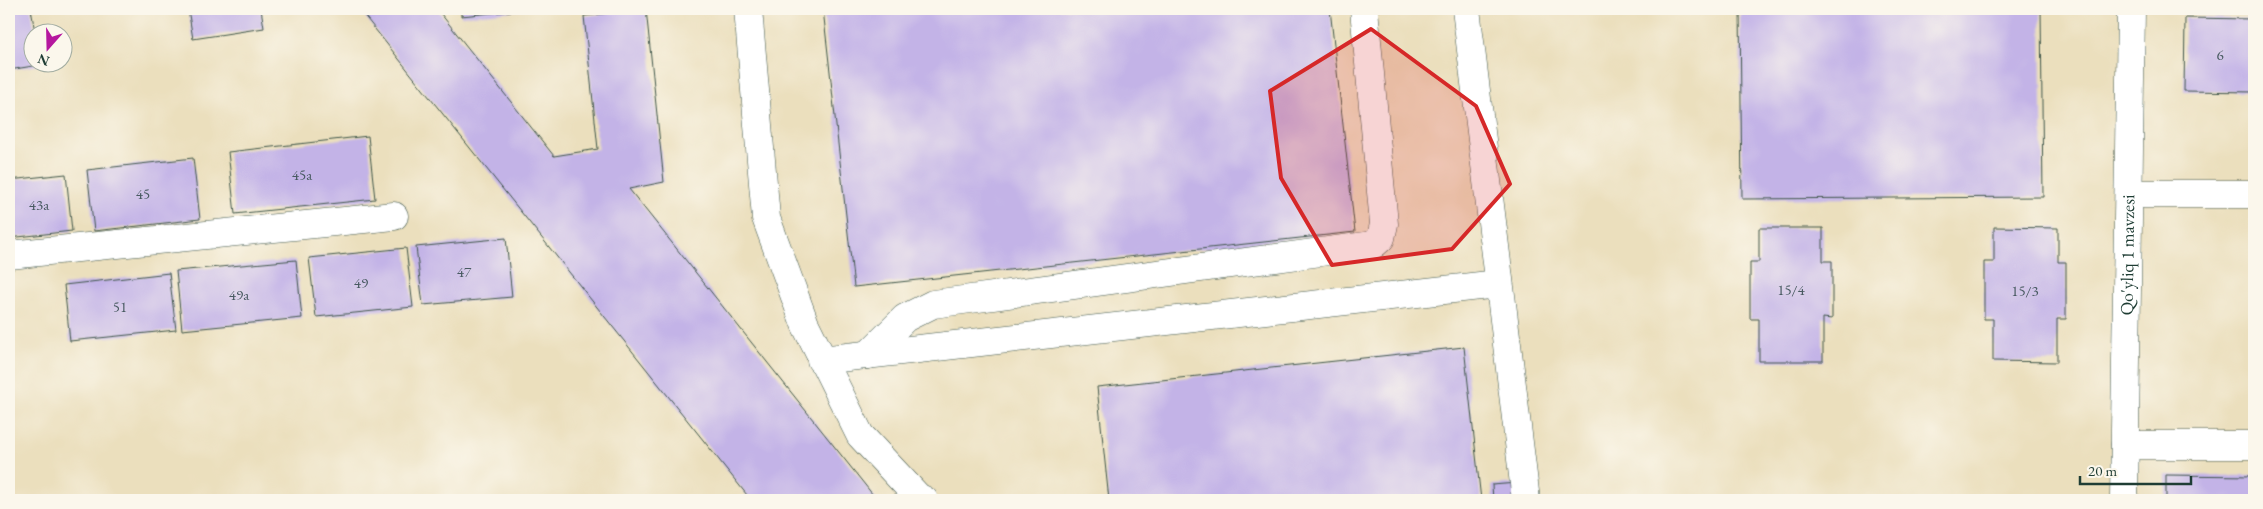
<svg xmlns="http://www.w3.org/2000/svg" width="2263" height="509" font-family="'EB Garamond',serif">
  <style>
    .building { fill: #c3b3e7 }
    .lines { fill: none; stroke-linecap: round; stroke-linejoin: round }
    .minor-casing { stroke: #3e5549; stroke-width: 29 }
    .minor { stroke: #fff; stroke-width: 28 }
    .marked { fill: #d62828; fill-opacity: 0.2; stroke: #d62828; stroke-width: 4; stroke-linejoin: round }
    .labels { text-anchor: middle; stroke-width: 5; stroke-linejoin: round; paint-order: stroke }
    .number-label { font-size: 15px; fill: #485a61 }
    .street-label { font-size: 18px; fill: #1f3d34; stroke: #fbf7ec }
  </style>
  <rect width="100%" height="100%" fill="#fbf7ec"/>
  <filter id="ink" filterUnits="userSpaceOnUse"><feTurbulence type="fractalNoise" baseFrequency=".02" numOctaves="2"/><feDisplacementMap in="SourceGraphic" scale="10" xChannelSelector="R" yChannelSelector="G"/><feConvolveMatrix kernelMatrix="1 2 1 2 8 2 1 2 1" color-interpolation-filters="sRGB"/></filter>
  <filter id="wash" filterUnits="userSpaceOnUse"><feTurbulence type="fractalNoise" baseFrequency=".0096" numOctaves="4" result="noise"/><feDisplacementMap in="SourceGraphic" scale="20" xChannelSelector="R" yChannelSelector="G"/><feGaussianBlur stdDeviation="1.12" result="paint"/><feColorMatrix in="noise" values="0 0 0 0 0 0 0 0 0 0 0 0 0 0 0 0 0 1.4 0 .05"/><feComposite in="paint" operator="in"/></filter>
  <g filter="url(#wash)">
    <rect width="100%" height="100%" fill="#ebdfbd"/>
    <g id="blocks">
      <path class="building" d="M9 9H31L35 32H32V62H39V65L9 70Z
        M188 9H261L264 28 193 39Z
        M359 9H437L554 156 598 149 584 16 646 9 664 182 629 189 877 500H751Z
        M461 9H523V10L461 16Z
        M823 9H1330L1355 232 854 287Z
        M1740 9H2041L2043 197 1742 199Z
        M2185 18 2254 19V92L2184 91Z
        M368 136 375 199 235 214 228 152Z
        M193 158 200 219 94 231 87 170Z
        M66 174 72 231 9 238V180Z
        M1994 227 2058 228V262H2066V319H2057V362L1993 361V319H1984V262H1994Z
        M1759 228H1823V261H1832V319L1823 318V361H1759V319H1750V262H1759Z
        M506 238 512 297 423 305 416 247Z
        M406 248 413 307 316 317 309 258Z
        M296 260 302 318 182 330 176 271Z
        M169 273 176 330 70 341 64 285Z
        M1464 347 1481 500H1109L1097 387Z
        M2166 475 2254 476V500H2166Z
        M1517 483 1519 500H1493L1492 485Z"/>
    </g>
  </g>
  <g filter="url(#ink)">
    <use href="#blocks" fill-opacity="0" stroke="#3e5549" stroke-width="1"/>
    <g class="lines">
      <defs>
        <g id="minor">
          <path d="M748 9 766 218 805 324 860 435 918 497 924 500"/>
          <path d="M1466 9 1526 500"/>
          <path d="M2129 194H2254"/>
          <path d="M9 255 394 216"/>
          <path d="M868 355 905 318 933 304 1373 245 1381 238 1384 224 1364 9"/>
          <path d="M821 360 1498 284"/>
          <path d="M2125 445H2254"/>
          <path id="s1" d="M2124 500 2131 9"/>
        </g>
      </defs>
      <use href="#minor" class="minor-casing"/>
      <use href="#minor" class="minor"/>
    </g>
  </g>
  <path class="marked" d="M1371 29 1476 106 1510 184 1452 249 1332 265 1281 178 1270 91Z"/>
  <g class="labels">
    <g class="number-label">
      <text x="2220" y="60">6</text>
      <text x="302" y="180">45a</text>
      <text x="143" y="199">45</text>
      <text x="39" y="210">43a</text>
      <text x="464" y="277">47</text>
      <text x="361" y="288">49</text>
      <text x="1791" y="295">15/4</text>
      <text x="2025" y="296">15/3</text>
      <text x="239" y="300">49a</text>
      <text x="120" y="312">51</text>
    </g>
    <g class="street-label">
      <text dy="6" stroke="none"><textPath href="#s1" startOffset="245">Qo'yliq 1 mavzesi</textPath></text>
    </g>
  </g>
  <rect width="2263" height="509" fill="none" stroke="#fbf7ec" stroke-width="30"/>
  <g transform="translate(48 48) rotate(200)"><circle r="24" fill="#fbf7ec" stroke="#a3ada2"/>
  <path d="M0-4L9 19L0 12L-9 19Z" fill="#b5179e"/>
  <text y="-8" font-size="14" font-weight="bold" text-anchor="middle" fill="#1f3d34">N</text>
  </g>
  <path d="M2080 476v8h111v-8" fill="none" stroke="#1f3d34" stroke-width="2.5"/>
  <text x="2088" y="476" font-size="15" fill="#1f3d34" stroke="#fbf7ec" stroke-width="4" paint-order="stroke">20 m</text>
</svg>
